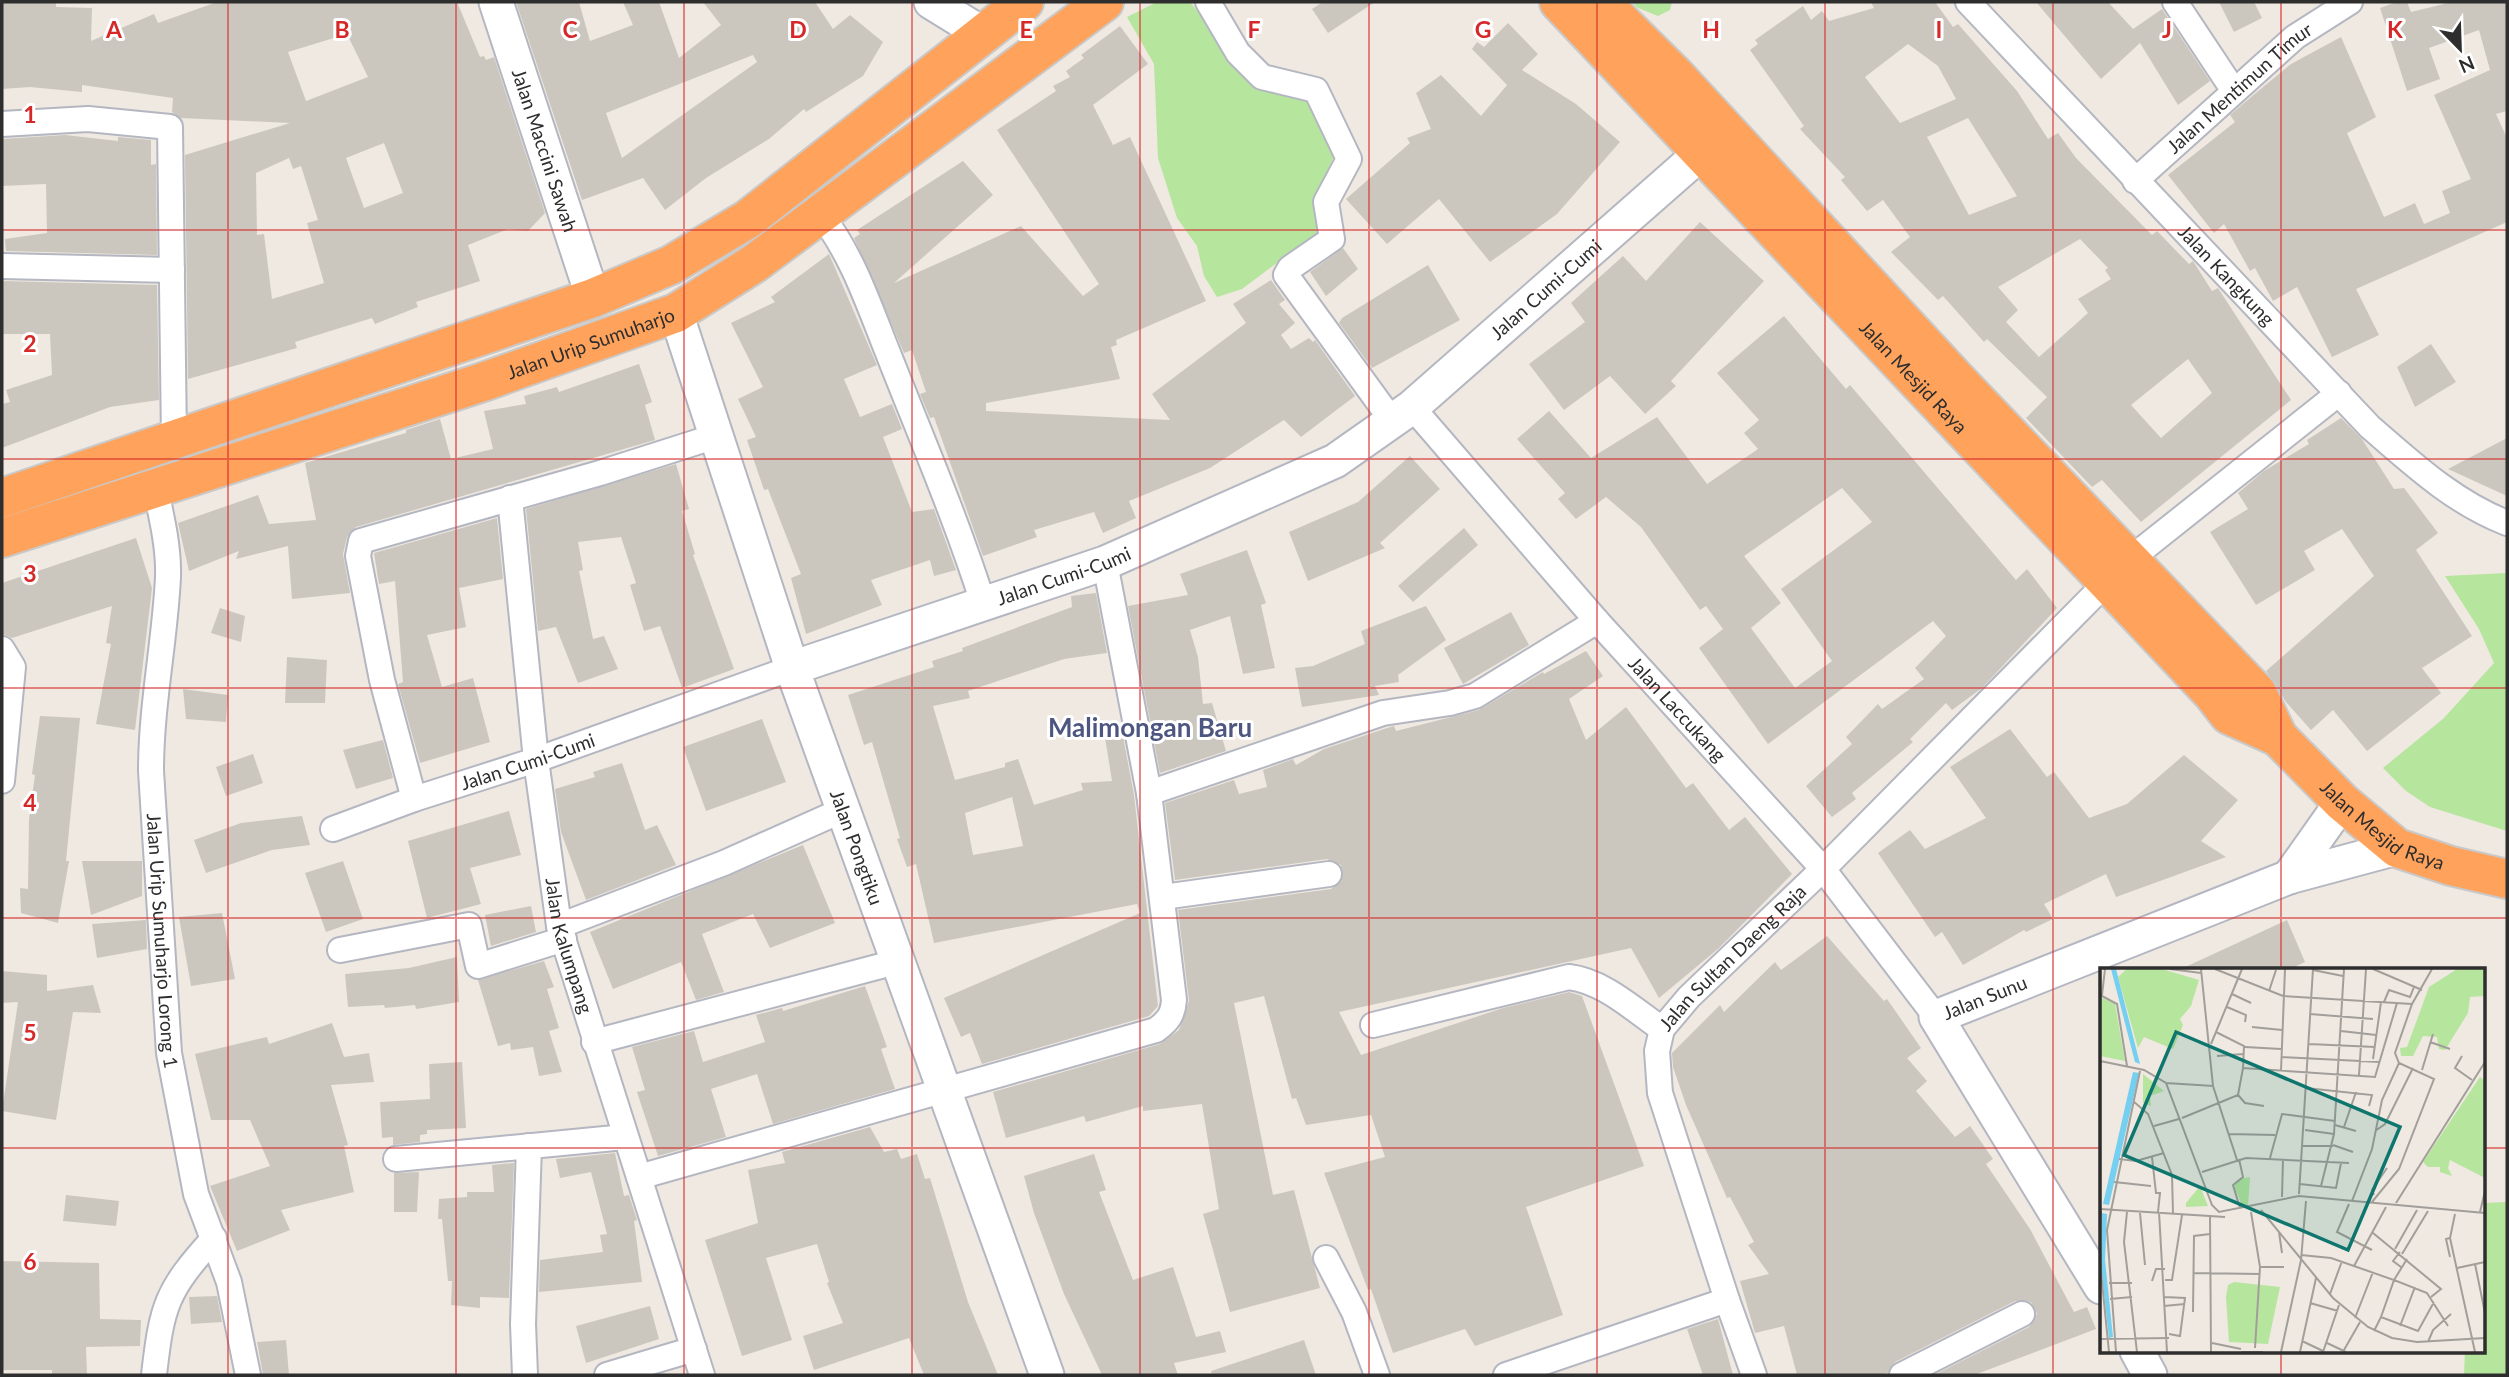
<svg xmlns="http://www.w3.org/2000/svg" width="2509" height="1377" font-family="Lato,sans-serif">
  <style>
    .green { fill: #b6e59e }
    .building { fill: #cbc7bf; fill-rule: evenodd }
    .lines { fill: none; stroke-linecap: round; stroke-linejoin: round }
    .street-casing { stroke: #b4b7c1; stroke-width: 28 }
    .secondary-casing { stroke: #b4b7c1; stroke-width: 37 }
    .highway-casing { stroke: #c9c9c9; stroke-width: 42 }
    .street { stroke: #fff; stroke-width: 24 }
    .secondary { stroke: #fff; stroke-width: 33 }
    .highway { stroke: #ffa35c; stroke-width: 38 }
    .grid { fill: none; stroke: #d62828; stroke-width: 2; stroke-opacity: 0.55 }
    .labels { text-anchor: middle; stroke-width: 6; stroke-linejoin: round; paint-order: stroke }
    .street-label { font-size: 19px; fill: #2e2e2e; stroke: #fff }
    .district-label { font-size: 26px; font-weight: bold; fill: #4d5680; stroke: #fff }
    .inset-road { fill: none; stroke: #a29e99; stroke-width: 2 }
    .view { fill: #0f766e; fill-opacity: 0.15; stroke: #0f766e; stroke-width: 3.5 }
    .inset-edge { fill: none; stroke: #2e2e2e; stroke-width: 3.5 }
    .grid-label { font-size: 23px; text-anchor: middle; font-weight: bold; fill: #d62828; stroke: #fff; stroke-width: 6; stroke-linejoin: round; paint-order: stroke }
  </style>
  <rect width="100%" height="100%" fill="#efe9e1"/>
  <path class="green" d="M1157 2H1190L1227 49 1309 94 1337 149 1319 191 1317 233 1242 289 1217 297 1204 276 1197 246 1177 218 1158 158 1154 64 1127 17Z
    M1632 2H1672L1670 10 1658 16 1638 8Z
    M2507 573V831L2430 807 2406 791 2383 768 2444 718 2494 663 2479 629 2445 576Z
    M2507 1202V1375H2464L2465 1351H2483V1203Z"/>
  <path class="building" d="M2 2H56V7L92 8 91 41 154 14 158 23 217 2H457L480 57 484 56 486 60 494 57 545 213 528 231 508 229 468 245 480 281 416 302 418 307 375 324 372 318 295 342 297 348 188 379 185 155 290 123 181 118 172 112 173 98 82 85V92L30 87 2 89ZM347 34 368 77 306 101 288 52ZM384 143 403 193 364 208 346 158ZM289 158 293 169 301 166 318 220 307 223 324 283 272 299 264 234 257 235 256 173Z
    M516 2H579L590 41 633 25 623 2H659L679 58 721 25 703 2H815L833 29 850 15 883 42 863 76 806 112 804 109 769 139 706 178 665 210 643 178 582 200ZM753 55 757 62 622 158 606 113Z
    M1323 2H1375L1328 33 1312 9Z
    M1871 2H1935L1953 27 1958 24 2017 91 2048 139 2058 133 2076 158 2152 235 2157 231 2189 264 2193 261 2212 291 2218 288 2291 400 2141 522 2102 480 2092 487 2026 418 2047 397 1987 339 1984 342 1943 296 1938 300 1891 252 1910 237 1883 200 1867 211 1841 180 1845 177 1800 129 1804 126 1750 50 1758 44 1755 40 1803 6 1811 20 1822 11 1829 21 1874 8ZM1908 44 1938 66 1956 99 1900 123 1865 77ZM1968 118 2017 196 1969 215 1927 137ZM2080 239 2108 268 2105 270 2111 279 2078 299 2088 313 2039 357 2006 322 2018 310 1998 287ZM2188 359 2212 393 2161 438 2131 405Z
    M2036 2H2108L2133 29 2162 9 2210 81 2178 105 2140 43 2101 79Z
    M2219 2H2254L2262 18 2234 32Z
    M2397 2H2407L2411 12 2452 2H2507V111L2496 114 2507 138V222L2356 289 2379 335 2332 357 2297 287 2273 301 2255 268 2250 271 2224 224 2214 233 2168 175 2235 122 2230 115 2257 92 2291 64 2341 37 2376 117 2347 133 2384 217 2415 203 2424 224 2450 213 2442 191 2471 179 2434 95 2490 70 2479 30 2429 48 2440 79 2407 91 2380 8Z
    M1508 23 1538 54 1522 70 1576 104 1620 142 1557 214 1490 262 1439 199 1387 244 1346 199 1410 143 1407 138 1431 129 1416 93 1441 75 1481 116 1507 85 1472 49 1477 42 1484 47Z
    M1120 26 1148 64 1093 105 1113 145 1130 137 1206 301 1116 340 1117 345 1111 347 1120 379 986 403V411L1170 420 1152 394 1246 323 1233 304 1271 280 1285 300 1279 304 1295 323 1281 335 1291 349 1309 338 1313 342 1315 340 1355 396 1301 437 1284 420 1210 468 1129 501 1136 518 1103 533 1094 512 1034 530 1037 537 983 556 934 417 930 418 920 394 926 392 912 350 904 353 854 238 860 234 857 230 963 161 993 195 894 283 1021 226 1083 296 1099 284 997 130 1056 91 1053 86 1070 77 1066 71 1084 58 1081 55Z
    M65 135 118 141V137L151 140V165L156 164 157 255 6 251 5 239 47 233 46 184 2 186V139Z
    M1700 222 1764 281 1671 381 1676 386 1645 414 1610 376 1564 410 1529 364 1585 322 1571 303 1623 256 1646 281Z
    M1343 248 1358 269 1326 296 1310 272Z
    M829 254 877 365 844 379 860 417 892 404 902 429 883 437 912 512 934 509 956 570 934 576 930 560 871 580 882 605 806 634 791 578 801 574 768 489 764 490 747 440 756 437 738 399 763 387 731 323 775 302 771 297Z
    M1428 265 1460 320 1372 368 1339 323 1342 318Z
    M2 281 157 285 159 400 110 407 2 448V404L10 402 6 390 52 375 50 334H2Z
    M1784 316 1846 389 1850 385 2016 580 2027 569 2057 608 1982 688 1952 710 1946 703 1910 739 1913 742 1852 793 1856 799 1832 817 1806 786 1852 744 1846 737 1878 704 1882 709 1924 679 1915 668 1946 636 1933 621 1768 744 1699 648 1723 629 1706 606 1700 610 1641 527 1606 497 1576 519 1558 499 1565 493 1517 439 1549 411 1591 458 1657 417 1707 484 1758 449 1744 433 1759 420 1717 373ZM1842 488 1872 522 1781 589 1832 661 1795 688 1751 628 1781 603 1744 556Z
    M2431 344 2456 382 2415 407 2397 367Z
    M639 364 652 402 645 405 655 440 356 527 347 537 343 554 350 593 292 599 288 546 236 559 239 551 189 571 178 523 258 495 269 524 316 520 305 463 406 433V430L440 419 451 459 493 449 484 411 526 404 524 396 557 387 559 392Z
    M2341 418 2362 439 2394 489 2404 488 2438 533 2416 550 2472 636 2422 668 2441 693 2367 751 2333 710 2311 730 2286 702 2266 671 2374 576 2342 529 2304 551 2315 570 2256 605 2210 532 2248 509 2238 493 2264 471 2309 444 2307 440Z
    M2507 438V496L2448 469Z
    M1410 456 1440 489 1380 543 1385 548 1308 581 1289 532 1358 502Z
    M676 464 689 509 682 511 695 554 693 555 734 669 682 688 660 626 644 631 630 585 636 583 621 537 578 542 583 570 579 571 593 639 604 636 618 669 578 683 556 627 538 631 526 509Z
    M497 518 503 579 459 588 466 627 427 635 442 687 473 678 490 742 420 763 398 684 403 682 395 581 379 584 374 553Z
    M1464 528 1478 545 1413 602 1398 586Z
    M136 538 152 588 135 730 96 724 111 644 106 643 112 606 12 638 2 634V583Z
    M1247 550 1266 603 1261 605 1275 668 1243 674 1230 616 1190 630 1198 657 1203 704 1212 703 1226 751 1160 773 1128 606 1188 595 1180 574Z
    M1096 593 1107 653 1064 659 968 691 970 698 933 706 955 780 1005 767V763L1018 759 1034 805 1083 790 1081 783 1112 781 1104 731H1122L1134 795 1158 1006 1149 1016 982 1064 970 1033 961 1037 944 998 1140 913 1137 904 934 943 916 864 907 867 897 839 900 838 872 742 864 745 848 695 934 667 932 661 963 651 962 648 1072 607 1071 596ZM1012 797 1023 846 973 855 965 813Z
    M1426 606 1446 640 1398 675 1399 682 1375 686 1379 695 1302 707 1295 668 1313 666 1365 644 1361 631Z
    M220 608 245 616 241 642 211 633Z
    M1511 612 1529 645 1463 684 1444 648Z
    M1586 651 1603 676 1569 699 1586 740 1626 707 1686 788 1693 783 1729 830 1745 817 1792 874 1719 948 1659 998 1631 948 1339 1012 1361 1055 1503 1008 1569 992 1582 996 1644 1166 1526 1207 1563 1315 1475 1346 1465 1329 1393 1353 1371 1289 1368 1290 1324 1173 1385 1157 1371 1115 1306 1125 1296 1098 1292 1099 1264 996 1234 1003 1273 1195 1294 1190 1320 1288 1230 1312 1203 1214 1219 1209 1202 1104 1143 1111V1106L1086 1122 1084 1116 1006 1138 993 1092 1160 1044 1179 1030 1189 1001 1178 910 1331 889 1342 880 1341 865 1327 859 1175 880 1165 803 1234 780 1239 794 1267 787 1263 770 1293 759 1296 765 1324 749 1387 728 1394 726 1396 731 1479 710 1543 672 1544 674Z
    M287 657 327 660 325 703H285Z
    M183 689 228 695 226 722 186 719Z
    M40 716 80 718 66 861H69L58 923 21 913 20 888 28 889 29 819 35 775 32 774Z
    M762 719 786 782 706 811 683 747Z
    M2010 729 2047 777 2054 772 2089 818 2127 804 2184 755 2238 800 2201 841 2226 857 2116 897 2106 874 2044 904 2053 919 2026 932 2024 930 1963 965 1942 932 1935 937 1878 853 1910 830 1925 849 1986 818 1950 767Z
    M383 740 393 778 356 789 343 750Z
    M253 754 263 783 226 796 216 767Z
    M622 763 645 830 657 825 676 865 586 900 561 832 555 789 595 777 593 772Z
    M509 811 521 855 470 868 481 904 427 918 408 841Z
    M302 816 310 845 272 850 206 873 194 840 241 823Z
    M803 845 835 923 770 948 753 914 702 934 724 992 696 1000 681 962 613 989 590 932Z
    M82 861H142V896L91 915Z
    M343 861 363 919 326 932 305 873Z
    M531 906 536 932 491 946 485 915Z
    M222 913 235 979 191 986 179 917Z
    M146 920 147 949 97 958 92 924Z
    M2287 920 2305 962 2290 969H2181Z
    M1827 936 1884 1001 1887 999 1921 1048 1907 1058 1927 1081 1916 1091 1955 1137 1970 1126 1993 1159 1986 1164 2030 1229 2074 1312 2087 1307 2096 1329 1974 1375H1934L2029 1327 2037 1314 2031 1302 2015 1301 1895 1362 1888 1373 1880 1375H1797L1784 1326 1755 1333 1740 1281 1769 1274 1748 1245 1754 1242 1730 1197 1727 1198 1686 1105 1673 1067 1672 1053 1720 1005 1724 1012 1775 962 1781 970Z
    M457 957 459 1002 416 1009 415 1005 385 1008 384 1005 348 1007 345 974 409 968Z
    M544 961 554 987 547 989 559 1028 549 1031 562 1072 539 1076 533 1047 511 1050 510 1043 498 1046 478 980Z
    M2 971 47 975V991L93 985 101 1013 73 1012 56 1120 2 1111 18 1002 2 1003Z
    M865 986 887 1047 881 1049 895 1089 773 1124 757 1074 711 1089 726 1137 658 1156 637 1092 645 1090 632 1047 694 1031 703 1062 765 1042 756 1015 782 1008 783 1011Z
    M332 1023 344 1057 369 1053 374 1082 331 1085 348 1145 344 1146 354 1192 281 1210 290 1230 237 1251 210 1186 270 1166 250 1120H211L195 1054 267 1037 269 1044Z
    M462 1062 466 1128 427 1130V1134L420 1135V1142L393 1145V1137L382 1138 380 1102 430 1099 429 1064Z
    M870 1127 884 1152 897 1149 901 1159 917 1154 925 1179 930 1178 968 1302 998 1375H924L909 1338 814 1370 803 1336 843 1323 827 1283 829 1282 817 1244 766 1258 792 1340 742 1356 705 1240 758 1223 748 1170 785 1163 782 1152Z
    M615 1153 624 1196 629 1195 637 1220 634 1221 642 1282 539 1292 540 1260 603 1252 600 1235 607 1234 591 1172 560 1178 556 1159Z
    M1094 1154 1106 1190 1099 1192 1133 1280 1173 1267 1196 1337 1220 1331 1226 1352 1174 1363 1178 1375H1102L1064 1294 1034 1213 1024 1176Z
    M514 1163 509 1298 480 1297V1308L451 1305 452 1281H448L442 1219H438L439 1199 467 1197V1192H494L492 1165Z
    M419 1172 417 1212H394V1173Z
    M66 1195 119 1201 116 1226 63 1221Z
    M2 1261 99 1263 100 1319 141 1320 140 1346 86 1347 87 1375H52V1370H2Z
    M217 1296 222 1322 191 1324 189 1297Z
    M650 1306 659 1339 586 1363 576 1326Z
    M1718 1319 1733 1375H1703L1687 1329Z
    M286 1340 289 1375H263L257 1342Z
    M1304 1340 1316 1375H1212L1211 1371Z"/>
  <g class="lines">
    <defs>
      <g id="street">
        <path d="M1208 2 1238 53 1262 77 1316 90 1349 159 1326 202 1332 239 1290 268 1286 275 1393 422"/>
        <path id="s1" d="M1968 2 2370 427C2413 464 2453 502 2507 523"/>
        <path d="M2175 2 2234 91"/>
        <path d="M2 124 88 119 170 127 174 441"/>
        <path id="s2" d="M2135 181 2295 37 2350 2"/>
        <path d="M821 215C853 256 869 306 888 353 921 437 956 518 983 603"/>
        <path d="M2 266 172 270"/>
        <path id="s3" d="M1412 407 1597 621 1823 869 1936 1017"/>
        <path id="s4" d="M155 486C161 515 169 546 168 577 165 641 151 705 151 771L169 1053 196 1194 229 1282 248 1375"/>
        <path id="s5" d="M510 498 536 760 559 926 702 1375"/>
        <path d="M2129 560 2339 393"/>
        <path d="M2 649 13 667 2 781"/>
        <path d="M1149 793 1383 713 1450 703 1475 696 1597 621"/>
        <path d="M414 799 382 680 358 556 361 541 600 473 716 436"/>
        <path id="s6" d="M333 829 414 799 536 760 792 668"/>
        <path d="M1163 897 1329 874"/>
        <path d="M559 926 724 863 845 809"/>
        <path d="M340 950 469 925 478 966 564 939"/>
        <path d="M1373 1025 1569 977C1603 981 1634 1010 1662 1029"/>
        <path d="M594 1042 896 962"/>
        <path d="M396 1159 625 1137"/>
        <path d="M639 1177 1156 1030C1168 1021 1173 1015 1174 1000L1149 793 1105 563"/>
        <path d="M1326 1258 1354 1312 1377 1375"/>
        <path d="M1727 1300 1754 1375"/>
        <path d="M154 1375C162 1305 166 1291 214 1238"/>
        <path d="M525 1375 523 1324 529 1146"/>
        <path d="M607 1375 694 1349"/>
        <path id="s7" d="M1506 1375 1727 1300 1660 1093 1657 1051 1662 1029 1689 997 1823 869 2107 582"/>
        <path d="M1902 1375 2022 1314"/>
      </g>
      <g id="secondary">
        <path id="s8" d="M496 2 593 298"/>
        <path d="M931 2 983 34"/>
        <path id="s9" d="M676 313 792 668 1047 1375"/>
        <path id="s10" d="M792 668 1105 563 1335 461 1412 407 1701 153"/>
        <path d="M2289 877 2342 802"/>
        <path id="s11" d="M2101 1287 1936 1017 2289 877 2397 848"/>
        <path d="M2137 1351 2150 1375"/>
      </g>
      <g id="highway">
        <path id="s12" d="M1559 2 2212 693 2229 715 2278 737 2342 802 2397 848 2451 866 2507 879"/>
        <path d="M1601 2 1675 75 1957 380 2257 693 2278 737"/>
        <path d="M2 498 593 298 671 265 748 219 1024 2"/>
        <path id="s13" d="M2 538 483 382 676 313 755 263 1104 2"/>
      </g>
    </defs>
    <use href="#street" class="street-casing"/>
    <use href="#secondary" class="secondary-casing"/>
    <use href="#highway" class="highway-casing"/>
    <use href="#street" class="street"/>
    <use href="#secondary" class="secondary"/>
    <use href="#highway" class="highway"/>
  </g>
  <path class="grid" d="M228 2V1375M456 2V1375M684 2V1375M912 2V1375M1140 2V1375M1369 2V1375M1597 2V1375M1825 2V1375M2053 2V1375M2281 2V969M2 230H2507M2 459H2507M2 688H2507M2 918H2507M2 1148H2101M2483 1148H2507M2281 1351V1375"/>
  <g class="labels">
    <g class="street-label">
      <text dy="7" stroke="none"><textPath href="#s2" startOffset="140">Jalan Mentimun Timur</textPath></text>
      <text dy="7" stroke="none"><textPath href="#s8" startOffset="156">Jalan Maccini Sawah</textPath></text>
      <text dy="7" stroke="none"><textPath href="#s1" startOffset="376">Jalan Kangkung</textPath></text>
      <text dy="7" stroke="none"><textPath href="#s10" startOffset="854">Jalan Cumi-Cumi</textPath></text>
      <text dy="7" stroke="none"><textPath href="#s13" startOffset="620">Jalan Urip Sumuharjo</textPath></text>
      <text dy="7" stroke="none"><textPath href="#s12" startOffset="516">Jalan Mesjid Raya</textPath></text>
      <text dy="7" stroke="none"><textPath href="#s10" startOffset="287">Jalan Cumi-Cumi</textPath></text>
      <text dy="7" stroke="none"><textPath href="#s3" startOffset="402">Jalan Laccukang</textPath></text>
      <text dy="7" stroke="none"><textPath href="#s6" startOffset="206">Jalan Cumi-Cumi</textPath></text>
      <text dy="7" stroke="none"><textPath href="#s12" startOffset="1171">Jalan Mesjid Raya</textPath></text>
      <text dy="7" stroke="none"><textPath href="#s9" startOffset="564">Jalan Pongtiku</textPath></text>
      <text dy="7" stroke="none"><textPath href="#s4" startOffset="457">Jalan Urip Sumuharjo Lorong 1</textPath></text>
      <text dy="7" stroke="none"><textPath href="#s5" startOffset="452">Jalan Kalumpang</textPath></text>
      <text dy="7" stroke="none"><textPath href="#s7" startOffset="616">Jalan Sultan Daeng Raja</textPath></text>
      <text dy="7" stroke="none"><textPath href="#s11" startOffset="369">Jalan Sunu</textPath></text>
    </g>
    <g class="district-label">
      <text x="1150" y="737">Malimongan Baru</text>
    </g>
  </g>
  <g transform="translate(2100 968)">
    <rect width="385" height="385" fill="#efe9e1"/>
    <path d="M27 1H62L99 12 91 38 80 51 83 57 73 81 44 69 38 80 18 9ZM357 1H385V28L370 29 368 45 345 82 339 81 337 69 323 68 313 88H301L300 80 307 79 329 19ZM0 29 15 36 25 93 0 88ZM43 106 64 123 50 128 51 138 43 135ZM380 109 385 113V210L350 192 348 200 352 208 340 204V199H328L323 194ZM150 209 148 238H142L134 218 139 211ZM100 218 108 238 86 239V235ZM134 314 180 319 168 376 129 374 126 329 128 317Z" fill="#b6e59e"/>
    <path d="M11 1H16L40 96 35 94ZM33 104 39 105 9 237 3 236ZM2 245 7 246 5 292 13 369 9 370 1 298Z" fill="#75cff0"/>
    <path class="inset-road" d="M70 1 101 5M115 1 183 28 312 36M273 1 322 22M213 2 243 8M169 23 176 2M132 26 151 35M0 27 17 36 27 98M2 27 5 1M284 34 289 22 310 29 314 19M127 39 146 47 145 54M210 46 273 51M152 59 182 62M241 63 276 67M116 64 144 78 143 100M330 74 350 81M111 76 142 1M209 76 275 79M145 79 181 81M117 88 143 86M362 88 355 100 372 112M181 89 280 94M273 91 281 34M0 93 44 102 66 115 112 237 119 244 199 228 385 245M322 102 333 66M181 103 185 1M259 107 266 1M66 115 113 118 101 1M113 118 137 192M206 120 272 127 269 138M138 127 145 135 164 138M33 133 48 146 72 207 73 245M82 150 138 127 143 100 275 109 297 35M235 157 256 163M54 158 79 151M244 159 256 124M205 162 234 166M275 163 285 156 313 100M129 166 175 167M233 177 253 184M203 178H233M52 189 56 225H60L58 244M170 190 182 146 235 153M19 191 36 193 64 185M139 191 143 209 133 217 140 240M102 204 146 190 249 195M14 214 51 218M200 216 236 220 241 195M221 218 234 166 244 1M199 226 213 1M274 227 272 222 287 200M182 229 183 191M252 233 272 181 282 132 299 95M272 234 299 201 334 111 299 95 295 85 312 36 332 1M296 235 385 94M249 236 237 264 272 282M0 241 125 249M161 242 233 330 268 359 292 370 317 374 385 370M27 244 24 274 37 384M59 244 67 384M151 244 160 299 155 380M380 244 385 223M40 245 45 297M355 246 350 270 375 384M110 249 111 384M179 264 182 285M273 265 341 321 331 329M0 268 1 243M295 281 317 242M300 284 293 293 301 299M302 286 328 243M201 287 231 290 294 312 281 349M350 289 346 271 350 270M307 291 294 312 327 325 348 358M0 294 9 384M375 296 385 345M254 298 286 239M160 299H184M357 300 385 294M93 305 160 306M65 312H72L82 247M52 313 56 301H65M9 315H32M230 326 242 293M64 329 85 330 80 368 69 366M10 331 32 329M210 335 238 343M64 338 85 336M93 344 94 268 110 266M255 350 273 304M300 358 315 319M274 363 281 349 318 363 334 334M0 371 69 370M202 373 223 383M328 374 333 362 351 346M112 375 141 381M227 375 246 384M244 382 260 354M16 384 7 262 40 103M141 384H163M181 384 201 292 206 233M200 384 216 310M223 384 239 337"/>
    <path class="view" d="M76 64 300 159 248 282 24 187Z"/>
    <rect width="385" height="385" class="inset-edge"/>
  </g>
  <g class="grid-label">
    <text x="114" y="38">A</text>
    <text x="342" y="38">B</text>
    <text x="570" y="38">C</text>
    <text x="798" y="38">D</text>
    <text x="1026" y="38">E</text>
    <text x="1254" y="38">F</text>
    <text x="1483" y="38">G</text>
    <text x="1711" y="38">H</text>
    <text x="1939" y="38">I</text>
    <text x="2167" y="38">J</text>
    <text x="2395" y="38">K</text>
    <text x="30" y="123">1</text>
    <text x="30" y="352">2</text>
    <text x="30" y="582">3</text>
    <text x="30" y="811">4</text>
    <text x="30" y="1041">5</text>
    <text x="30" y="1270">6</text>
  </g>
  <rect width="2509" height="1377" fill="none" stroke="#2e2e2e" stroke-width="7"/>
  <g transform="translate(2460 49) rotate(157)" stroke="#ffffff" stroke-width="5" paint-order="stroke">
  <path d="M0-5L12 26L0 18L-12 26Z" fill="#2e2e2e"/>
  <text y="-10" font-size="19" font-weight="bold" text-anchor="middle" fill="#2e2e2e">N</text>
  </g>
</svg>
